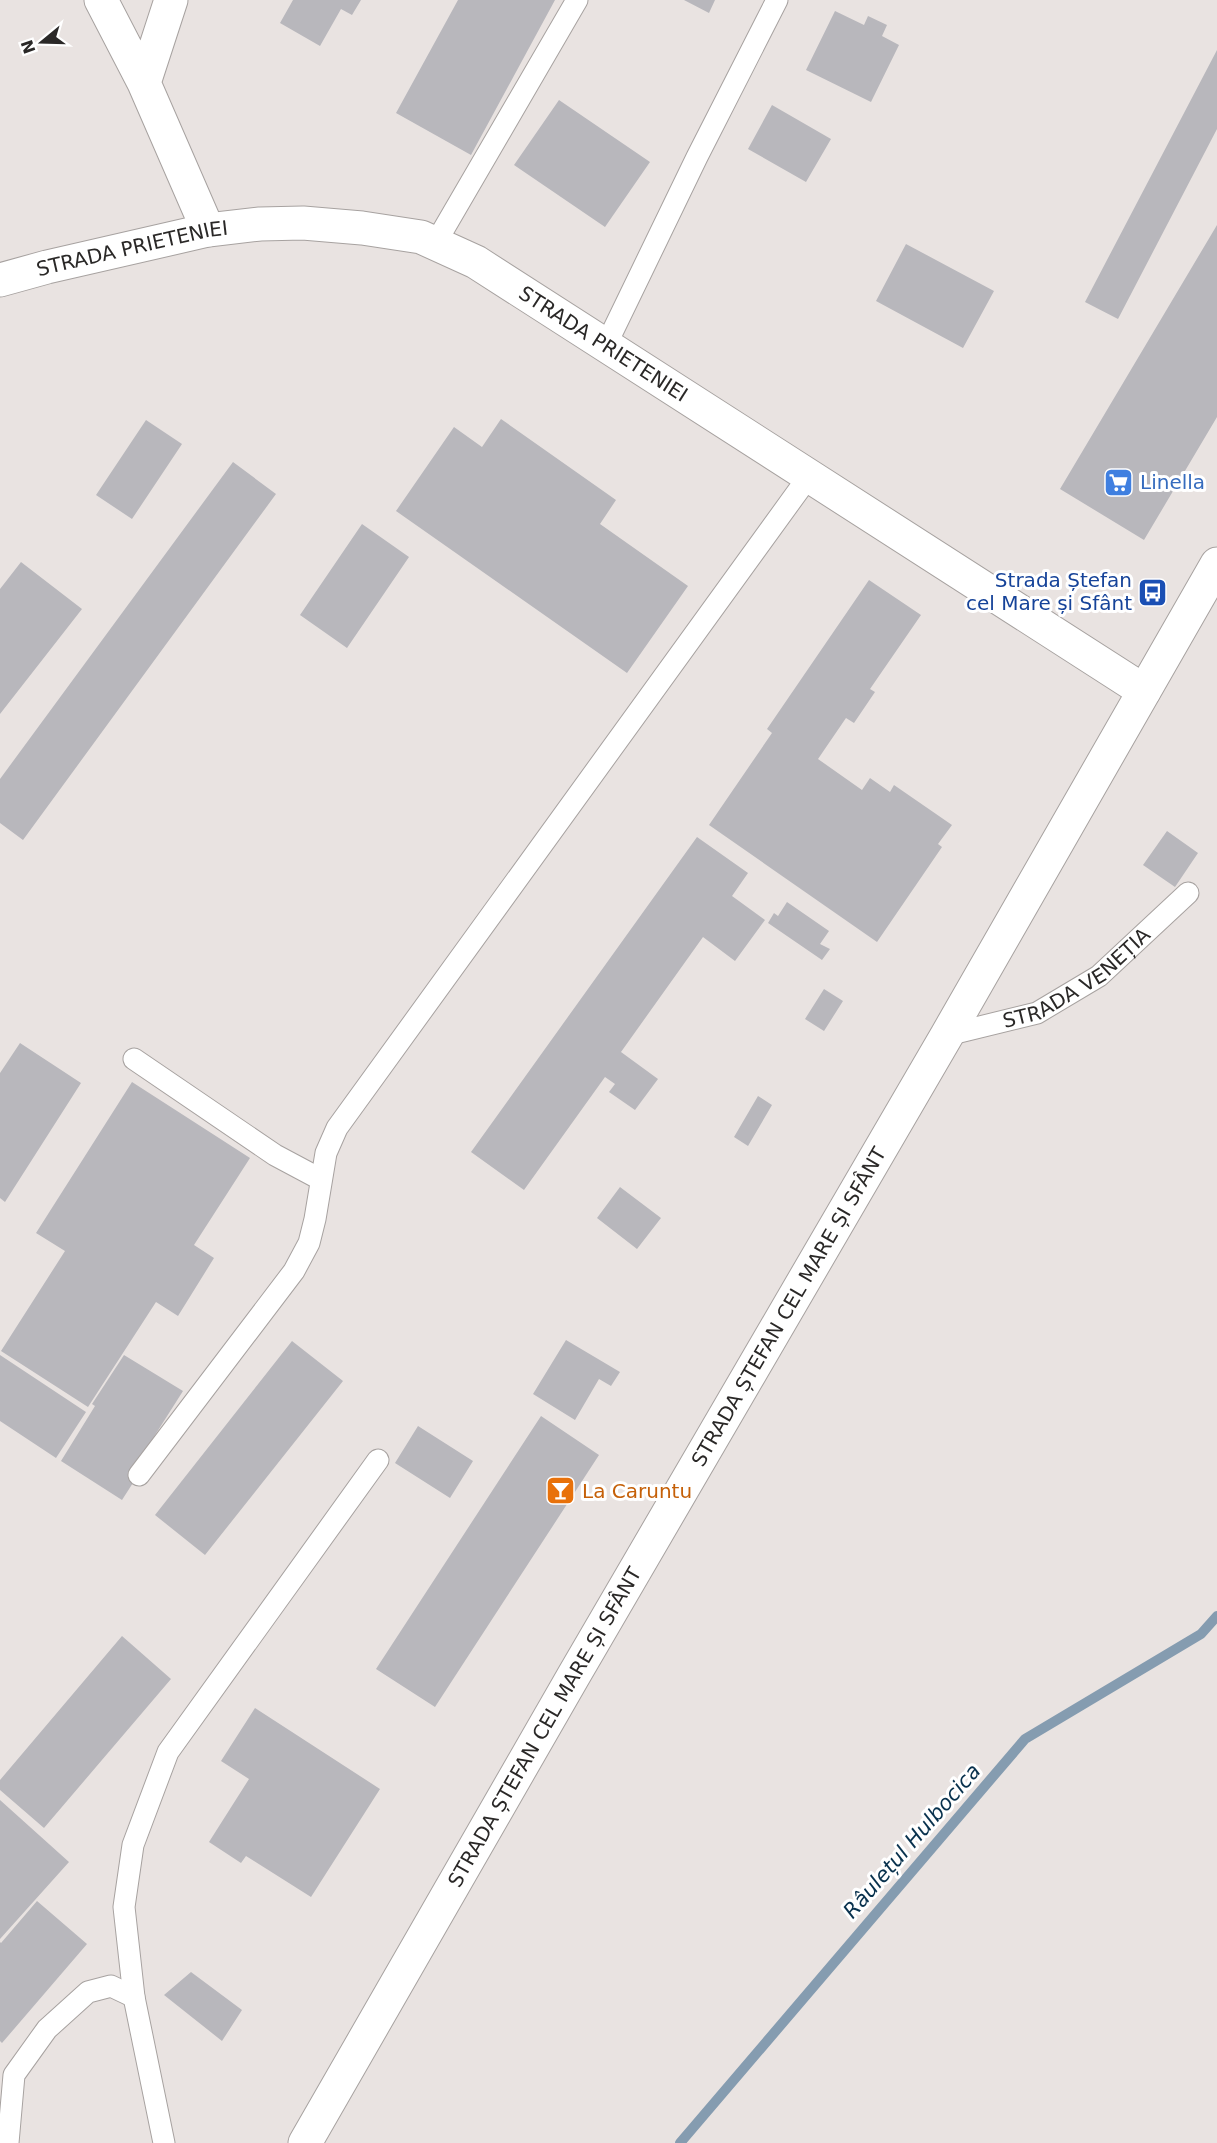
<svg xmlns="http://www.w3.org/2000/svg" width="1217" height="2143" font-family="'DejaVu Sans',sans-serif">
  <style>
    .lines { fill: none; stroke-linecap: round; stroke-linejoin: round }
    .stream { stroke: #859cb0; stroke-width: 10 }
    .building { fill: #b8b7bc }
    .lane-casing { stroke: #a7a2a0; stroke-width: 23 }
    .street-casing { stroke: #a7a2a0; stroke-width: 35 }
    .secondary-casing { stroke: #a7a2a0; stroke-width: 35 }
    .lane { stroke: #fff; stroke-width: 21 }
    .street { stroke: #fff; stroke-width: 33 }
    .secondary { stroke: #fff; stroke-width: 33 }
    .labels { text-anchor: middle; stroke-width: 6; stroke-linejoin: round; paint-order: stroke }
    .street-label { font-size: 20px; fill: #2a2827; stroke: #fff }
    .shop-label { font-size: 20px; fill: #366cbe; stroke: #fff; text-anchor: start }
    .transit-label { font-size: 20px; fill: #164399; stroke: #fff; text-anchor: end }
    .food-label { font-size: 20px; fill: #c56008; stroke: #fff; text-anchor: start }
    .water-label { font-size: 21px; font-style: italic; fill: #08314d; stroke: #fff }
  </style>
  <rect width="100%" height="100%" fill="#e9e3e1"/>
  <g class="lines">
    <path class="stream" d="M680 2143 1025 1739 1201 1634 1217 1616"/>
  </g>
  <path class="building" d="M293 0H361L352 15 341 9 320 46 280 23Z
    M458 0H555L471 155 396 113Z
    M684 0H715L709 13Z
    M835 11 864 25 868 16 887 25 882 36 899 45 871 102 806 70Z
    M1217 50V129L1118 319 1085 302Z
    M559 100 650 162 605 227 514 165Z
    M772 105 831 139 806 182 748 149Z
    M1217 225V417L1144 540 1060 489Z
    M906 244 994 291 963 348 876 301Z
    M501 419 616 500 600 524 688 586 627 673 396 511 454 427 482 447Z
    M146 420 182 444 132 519 96 495Z
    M233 462 276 494 23 840 0 823V779Z
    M362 524 409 557 347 648 300 615Z
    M21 562 82 609 0 714V589Z
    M869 580 921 615 870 689 875 692 854 723 846 718 818 759 862 790 870 778 890 792 894 785 952 825 938 844 942 847 877 942 709 825 772 733 767 729Z
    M1167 831 1198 853 1175 887 1143 865Z
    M697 837 748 873 732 896 765 920 735 961 703 937 621 1052 658 1079 635 1110 609 1092 615 1084 605 1077 524 1190 471 1152Z
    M787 902 829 931 820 944 830 949 822 960 768 923 774 913 778 916Z
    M824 989 843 1001 824 1031 805 1019Z
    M20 1043 81 1083 5 1202 0 1198V1073Z
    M132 1082 250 1158 194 1245 214 1258 178 1316 156 1302 88 1407 1 1351 65 1251 36 1233Z
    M758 1096 772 1105 748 1146 734 1137Z
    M620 1187 661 1218 637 1249 597 1218Z
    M566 1340 620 1372 611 1386 599 1379 575 1420 533 1394Z
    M292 1341 343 1381 205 1555 155 1515Z
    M0 1355 86 1412 56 1458 0 1421Z
    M124 1355 183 1391 150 1443 156 1447 122 1500 61 1461 95 1406 92 1404Z
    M541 1416 599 1455 435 1707 376 1669Z
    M418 1426 473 1461 450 1498 395 1463Z
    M122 1636 171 1679 44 1828 0 1790V1780Z
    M255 1708 380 1789 311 1897 246 1856 241 1863 209 1842 249 1779 221 1761Z
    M0 1800 69 1862 0 1939Z
    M37 1901 87 1944 2 2043 0 2041V1942L1 1943Z
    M191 1972 242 2010 222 2041 164 1995Z"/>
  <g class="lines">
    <defs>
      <g id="lane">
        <path d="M435 244 577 0"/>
        <path d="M606 345 697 157 777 0"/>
        <path id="s1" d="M947 1035 1037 1013 1099 976 1188 893"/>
        <path d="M134 1059 275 1155 320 1179"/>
        <path d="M139 1475 294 1271 309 1243 315 1219 326 1153 337 1128 809 476"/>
        <path d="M8 2143 14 2075 47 2029 88 1992 111 1986 134 1997"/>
        <path d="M164 2143 134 1997 124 1907 133 1845 168 1752 378 1460"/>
      </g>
      <path id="street" d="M101 0 144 83 208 230
        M144 83 171 0"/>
      <g id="secondary">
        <path id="s2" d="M0 280 47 267 208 230 260 224 303 223 362 228 421 237 476 262 1144 691"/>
        <path id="s3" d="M305 2143 574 1675 947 1035 1217 564"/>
      </g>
    </defs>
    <use href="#lane" class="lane-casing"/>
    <use href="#street" class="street-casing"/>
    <use href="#secondary" class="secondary-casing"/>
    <use href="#lane" class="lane"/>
    <use href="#street" class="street"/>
    <use href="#secondary" class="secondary"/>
  </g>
  <defs>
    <symbol id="supermarket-square" viewBox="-11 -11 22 22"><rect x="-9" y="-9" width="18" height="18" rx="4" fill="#3f7fe0" stroke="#fff"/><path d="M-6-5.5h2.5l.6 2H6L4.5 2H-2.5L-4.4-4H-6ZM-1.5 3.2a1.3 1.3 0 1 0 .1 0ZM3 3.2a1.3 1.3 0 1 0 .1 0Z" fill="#fff"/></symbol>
    <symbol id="bus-square" viewBox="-11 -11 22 22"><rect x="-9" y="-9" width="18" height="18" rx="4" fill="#1a4fb4" stroke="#fff"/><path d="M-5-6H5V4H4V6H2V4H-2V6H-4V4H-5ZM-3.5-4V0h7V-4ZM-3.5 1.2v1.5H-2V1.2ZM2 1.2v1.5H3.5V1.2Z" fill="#fff"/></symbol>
    <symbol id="bar-square" viewBox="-11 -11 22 22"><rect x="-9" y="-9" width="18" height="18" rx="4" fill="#e8710a" stroke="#fff"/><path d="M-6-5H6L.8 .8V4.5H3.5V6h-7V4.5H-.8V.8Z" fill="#fff"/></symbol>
  </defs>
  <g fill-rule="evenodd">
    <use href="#supermarket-square" x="1102" y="466" width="33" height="33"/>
    <use href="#bus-square" x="1136" y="576" width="33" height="33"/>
    <use href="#bar-square" x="544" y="1474" width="33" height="33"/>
  </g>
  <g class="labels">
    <g class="street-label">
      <text dy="7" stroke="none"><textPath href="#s2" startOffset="136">STRADA PRIETENIEI</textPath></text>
      <text dy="7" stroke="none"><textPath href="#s2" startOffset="640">STRADA PRIETENIEI</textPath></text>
      <text dy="7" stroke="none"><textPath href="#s1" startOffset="144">STRADA VENEȚIA</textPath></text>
      <text dy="7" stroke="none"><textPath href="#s3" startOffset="966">STRADA ȘTEFAN CEL MARE ȘI SFÂNT</textPath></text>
      <text dy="7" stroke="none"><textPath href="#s3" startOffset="480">STRADA ȘTEFAN CEL MARE ȘI SFÂNT</textPath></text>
    </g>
    <g class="shop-label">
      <text x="1140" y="489">Linella</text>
    </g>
    <g class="transit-label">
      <text x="1132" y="587">Strada Ștefan<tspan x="1132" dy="23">cel Mare și Sfânt</tspan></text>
    </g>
    <g class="food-label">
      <text x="582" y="1498">La Caruntu</text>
    </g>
    <g class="water-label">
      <text transform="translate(912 1841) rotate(-49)" y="7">Râulețul Hulbocica</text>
    </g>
  </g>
  <g transform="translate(42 42) rotate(251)" stroke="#ffffff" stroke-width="4.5" paint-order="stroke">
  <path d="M0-4.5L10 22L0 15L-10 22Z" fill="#2a2827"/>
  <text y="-9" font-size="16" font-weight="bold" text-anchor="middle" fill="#2a2827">N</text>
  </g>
</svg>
